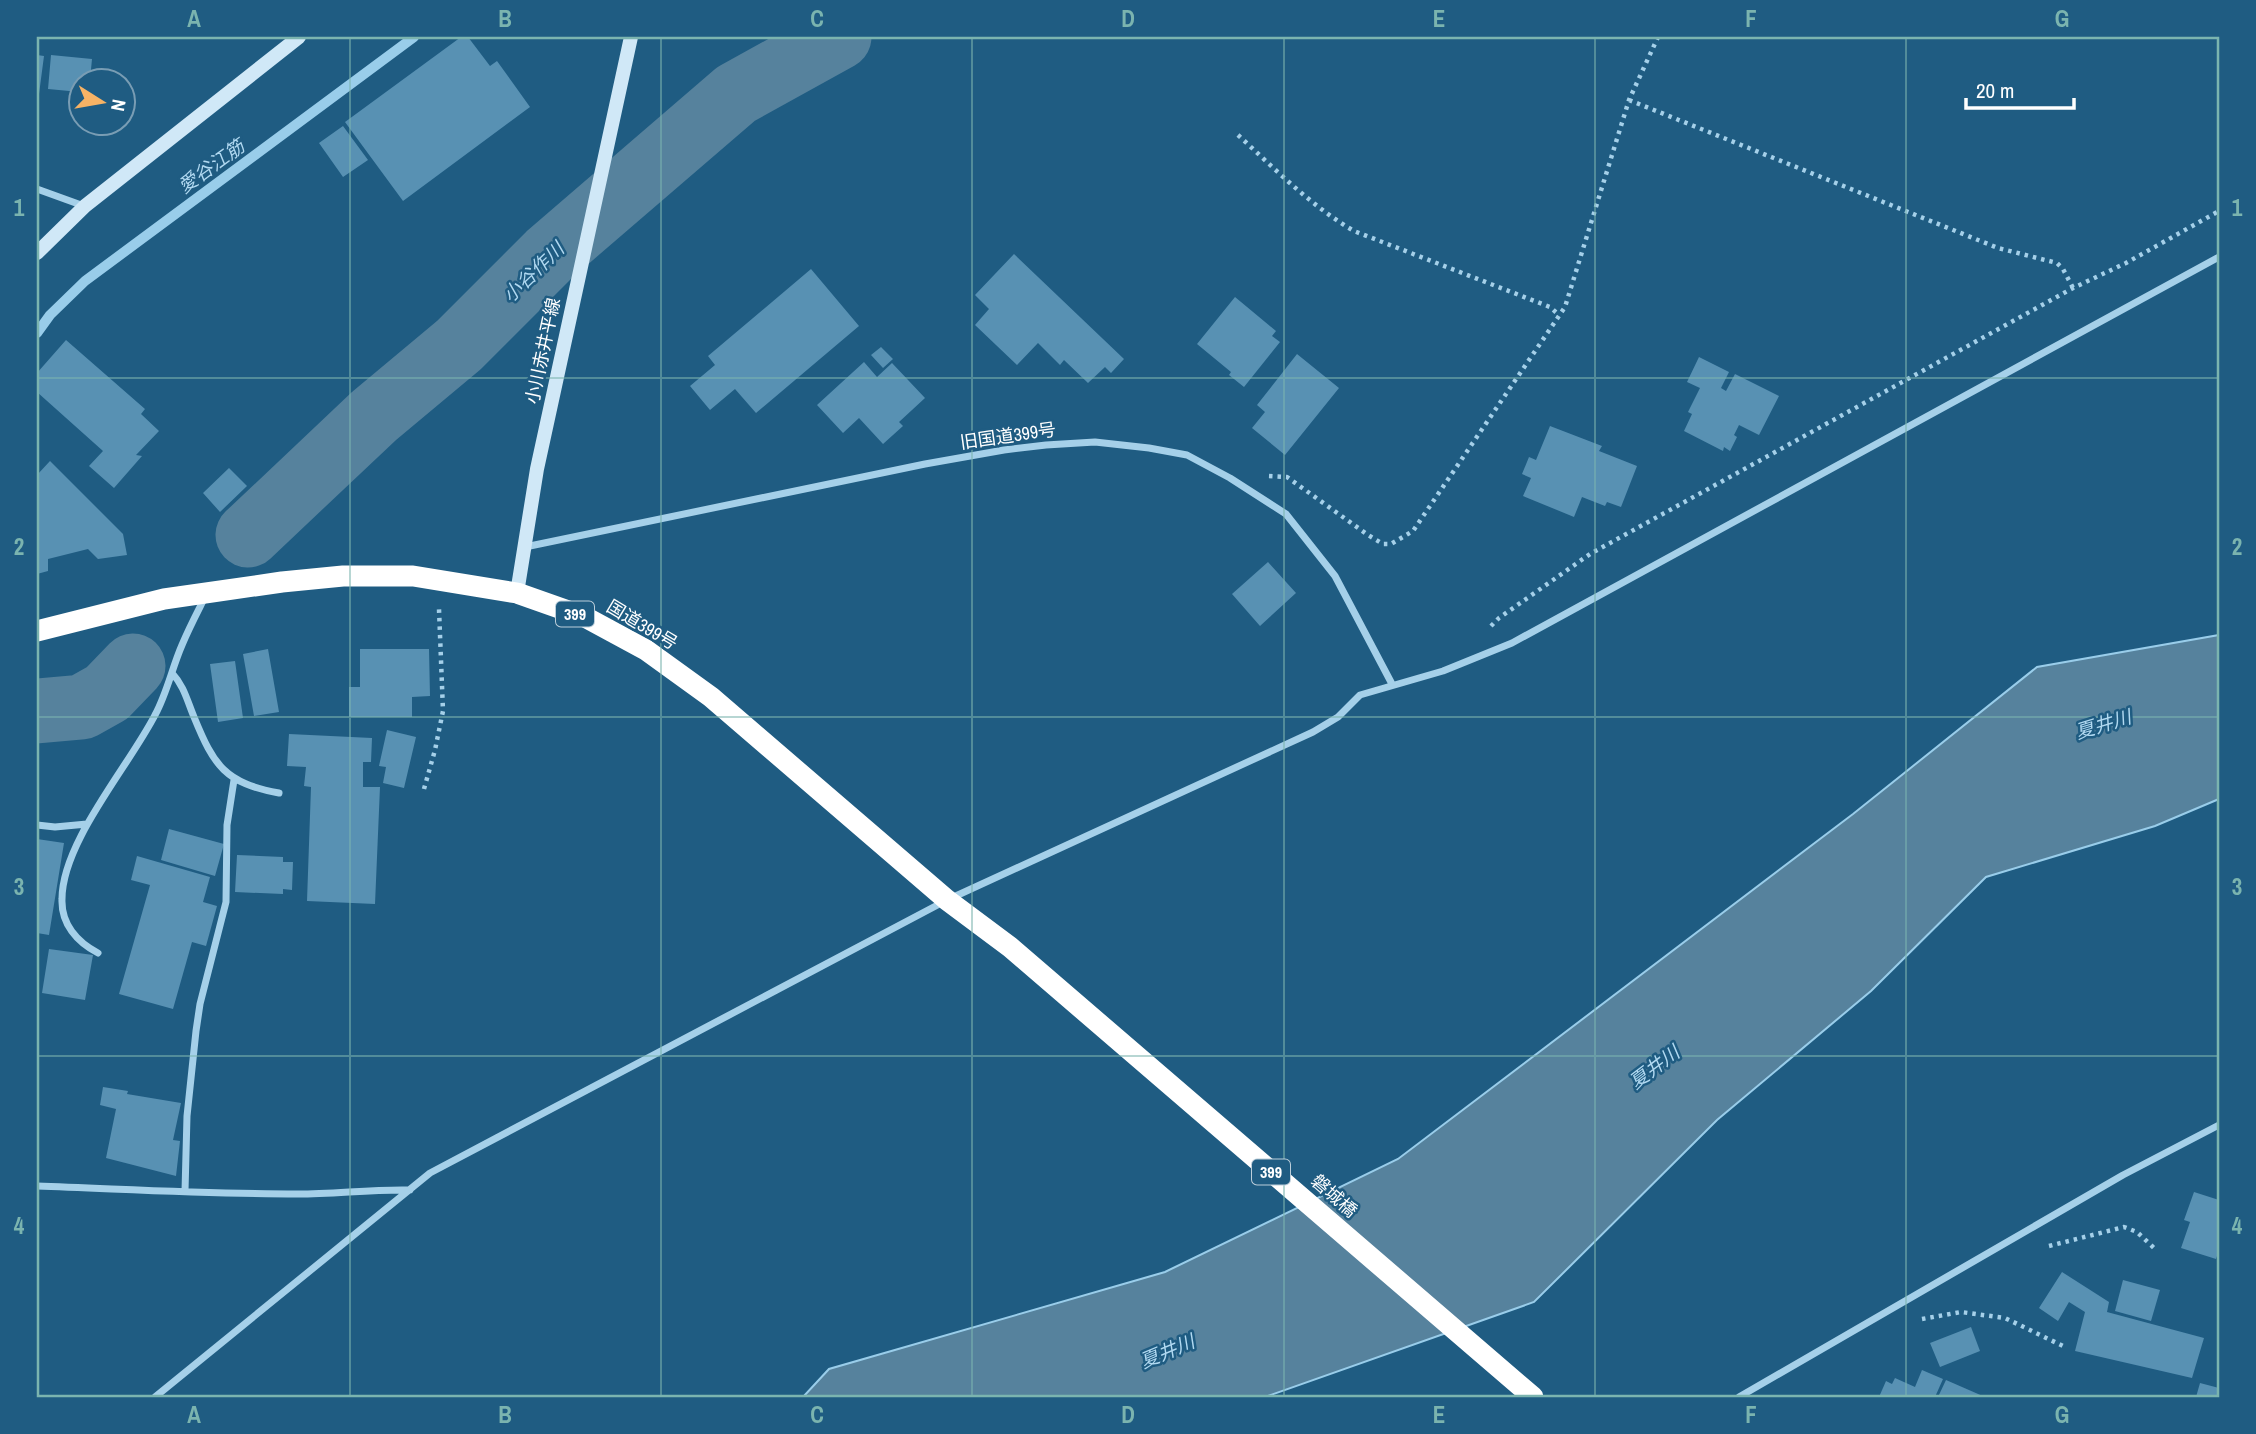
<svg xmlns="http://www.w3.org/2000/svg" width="2256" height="1434" font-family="'Archivo Narrow','Noto Sans JP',sans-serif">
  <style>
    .water { fill: #56829d; stroke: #99cdea; stroke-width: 2 }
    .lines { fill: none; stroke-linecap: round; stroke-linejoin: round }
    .stream { stroke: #99cdea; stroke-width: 10 }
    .river { stroke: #56829d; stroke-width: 65 }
    .building { fill: #5891b3 }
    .path { stroke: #a5d0e9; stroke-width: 4.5; stroke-dasharray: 3.5 5; stroke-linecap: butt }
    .street { stroke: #a5d0e9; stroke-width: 7 }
    .secondary { stroke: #d0e8f7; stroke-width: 14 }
    .highway { stroke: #fff; stroke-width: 21 }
    .grid { fill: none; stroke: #7bb4af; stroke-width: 2; stroke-opacity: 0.55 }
    .labels { text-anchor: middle; stroke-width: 5; stroke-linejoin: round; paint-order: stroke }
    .shield { fill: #1f5c82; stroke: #bcceda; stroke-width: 2 }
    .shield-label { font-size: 16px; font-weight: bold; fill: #fff }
    .street-label { font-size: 18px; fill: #fff; stroke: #1f5c82 }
    .water-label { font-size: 19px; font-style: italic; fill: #b1d9f1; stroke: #1f5c82 }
    .neatline { fill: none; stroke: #7bb4af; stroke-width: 2.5 }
    .grid-label { font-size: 23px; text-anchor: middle; font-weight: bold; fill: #7bb4af }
  </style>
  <rect width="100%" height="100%" fill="#1f5c82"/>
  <path class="water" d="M2219 635V799L2155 826 1986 877 1871 991 1717 1120 1534 1302 1265 1397H803L829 1369 1165 1272 1398 1159 1853 814 2037 667Z"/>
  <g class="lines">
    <path class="stream" d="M37 333 50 315 85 281 414 37"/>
    <path class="river" d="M248 535 374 416 459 345 549 255 736 94 839 37
      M37 711 82 707 107 693 133 666"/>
  </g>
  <path class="building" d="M461 37H468L490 66 497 61 530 107 403 201 345 122Z
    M37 55 44 56 39 94H37Z
    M51 55 92 59 90 80H80V92L48 89Z
    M343 126 368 160 343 177 319 143Z
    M1014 254 1124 359 1111 373 1105 367 1088 383 1064 360 1060 365 1038 343 1017 365 975 325 989 309 975 295Z
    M811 269 859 326 756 413 735 389 710 410 690 386 715 365 708 356Z
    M1235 297 1276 331 1272 336 1280 342 1244 387 1229 375 1231 372 1197 344Z
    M66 340 145 409 141 414 159 431 136 455 142 456 114 488 89 466 103 451 37 392V373Z
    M881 347 893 359 883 368 871 355Z
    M1297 354 1339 388 1285 455 1252 428 1265 412 1257 405Z
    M1699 357 1729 372 1721 388 1726 391 1735 374 1779 396 1759 435 1739 425 1734 435 1737 437 1730 451 1724 447 1723 451 1684 431 1692 414 1688 412 1700 388 1687 382Z
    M864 362 877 377 892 363 925 398 899 422 903 426 883 444 859 418 843 433 817 405Z
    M1550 426 1602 446 1599 451 1637 466 1621 507 1607 502 1605 506 1582 497 1574 517 1523 496 1531 478 1522 474 1529 457 1536 460Z
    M50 461 123 534 127 555 98 559 88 549 48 559V571L37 574V501H39L37 499V475Z
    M229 468 247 486 220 512 203 493Z
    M1268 562 1296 593 1260 626 1232 594Z
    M268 649 279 712 254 716 243 654Z
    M360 649H429L430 696 412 697V717H349V687H360Z
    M235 661 243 718 218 722 210 664Z
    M387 730 416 737 404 788 383 783 386 767 379 766Z
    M289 734 372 738 371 762H363V787H380L375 904 307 901 311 787 304 786 306 767 287 766Z
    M169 829 224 844 215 876 161 860Z
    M37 839 64 843 49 935 37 933Z
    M237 855 283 857V862H293L292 890 283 889V894L235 892Z
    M137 856 210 877 203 902 217 906 206 946 192 942 173 1009 119 994 150 885 131 880Z
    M49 949 93 955 85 1000 42 993Z
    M103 1087 128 1091 127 1094 181 1103 173 1140 180 1141 176 1176 106 1158 116 1109 100 1105Z
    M2194 1192 2219 1200V1256H2217L2216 1259 2181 1248 2190 1222 2184 1220Z
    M2062 1272 2109 1302 2107 1312 2204 1338 2192 1378 2075 1351 2085 1312 2069 1302 2058 1321 2039 1308Z
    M2123 1280 2160 1290 2151 1321 2115 1311Z
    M1971 1327 1980 1351 1940 1367 1930 1343Z
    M1922 1370 1943 1379 1935 1397H1879L1886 1381 1892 1384 1895 1378 1915 1387Z
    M1946 1380 1985 1397H1938Z
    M2200 1383 2219 1388V1397H2196Z"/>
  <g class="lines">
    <path class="path" d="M1629 100 1998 248 2057 263 2063 269 2073 288
      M1238 135C1275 169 1311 206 1354 231L1550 307 1559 315
      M1269 476 1287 477 1368 535 1383 544H1391L1413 531 1565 307 1629 100 1658 37
      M1491 626 1499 618 1590 554 2073 288 2126 263 2219 211
      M424 789 435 750 443 711 439 609
      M2049 1246 2124 1227 2137 1232 2154 1248
      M1922 1319 1961 1312 2005 1318 2065 1347"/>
    <path class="street" d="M37 189 84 206
      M525 547 925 464 1004 450 1046 445 1095 442 1149 448 1187 455 1230 478 1286 514 1335 576 1392 684
      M172 673C184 686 187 700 194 717 214 766 225 783 279 793
      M37 825 55 827 87 824
      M98 953C77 942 61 924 62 899 62 842 129 766 155 715 167 693 172 668 182 645 189 628 197 613 205 597
      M37 1186C124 1189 211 1194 298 1194 336 1194 372 1189 410 1190
      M185 1191 187 1116 196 1031 200 1004 226 902 227 825 234 780
      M155 1397 430 1173 947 900 1313 732 1338 717 1360 695 1443 671 1512 643 2219 257
      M1739 1397 2123 1175 2219 1125"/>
    <path class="secondary" d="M37 253 85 206 299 37
      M517 593 537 469 631 37"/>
    <path class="highway" d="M37 631 164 599 282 582 343 576H413L517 593 585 617 646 650 711 697 947 900 1010 947 1533 1397"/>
  </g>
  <path class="grid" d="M350 37V1397M661 37V1397M972 37V1397M1284 37V1397M1595 37V1397M1906 37V1397M37 378H2219M37 717H2219M37 1056H2219"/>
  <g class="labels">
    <g class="shield">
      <rect x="556" y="601.5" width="38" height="25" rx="5"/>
      <rect x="1252" y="1159.5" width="38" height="25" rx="5"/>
    </g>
    <g class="shield-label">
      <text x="575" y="620">399</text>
      <text x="1271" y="1178">399</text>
    </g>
    <g class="street-label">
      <text transform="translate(543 351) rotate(-78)" y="6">小川赤井平線</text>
      <text transform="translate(1008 436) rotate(-8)" y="6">旧国道399号</text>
      <text transform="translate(642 625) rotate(31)" y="6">国道399号</text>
      <text transform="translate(1334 1196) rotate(41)" y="6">磐城橋</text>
    </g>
    <g class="water-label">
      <text transform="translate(211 166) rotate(-36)" y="7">愛谷江筋</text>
      <text transform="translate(533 272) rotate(-44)" y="7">小谷作川</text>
      <text transform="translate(2103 724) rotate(-17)" y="7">夏井川</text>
      <text transform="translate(1654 1067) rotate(-37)" y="7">夏井川</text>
      <text transform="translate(1167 1351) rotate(-23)" y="7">夏井川</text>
    </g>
  </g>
  <rect width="2256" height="1434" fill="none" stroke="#1f5c82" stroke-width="77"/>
  <g transform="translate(102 102) rotate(101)"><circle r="33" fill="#1f5c82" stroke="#799db4" stroke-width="2"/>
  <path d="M0-5L12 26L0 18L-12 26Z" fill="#f7b365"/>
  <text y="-10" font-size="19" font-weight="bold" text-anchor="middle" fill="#ffffff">N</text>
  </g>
  <path d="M1966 98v10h108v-10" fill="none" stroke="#ffffff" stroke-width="3.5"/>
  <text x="1976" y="98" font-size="21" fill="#ffffff" stroke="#1f5c82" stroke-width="5" paint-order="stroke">20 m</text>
  <rect x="38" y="38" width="2180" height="1358" class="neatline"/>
  <g class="grid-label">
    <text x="194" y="27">A</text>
    <text x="505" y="27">B</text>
    <text x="817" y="27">C</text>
    <text x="1128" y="27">D</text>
    <text x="1439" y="27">E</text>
    <text x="1751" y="27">F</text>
    <text x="2062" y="27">G</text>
    <text x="19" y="216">1</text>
    <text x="2237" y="216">1</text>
    <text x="19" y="555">2</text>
    <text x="2237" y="555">2</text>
    <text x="19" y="895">3</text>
    <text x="2237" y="895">3</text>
    <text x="19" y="1234">4</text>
    <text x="2237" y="1234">4</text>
    <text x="194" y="1423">A</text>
    <text x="505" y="1423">B</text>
    <text x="817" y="1423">C</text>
    <text x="1128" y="1423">D</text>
    <text x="1439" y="1423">E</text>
    <text x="1751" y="1423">F</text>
    <text x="2062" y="1423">G</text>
  </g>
</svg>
